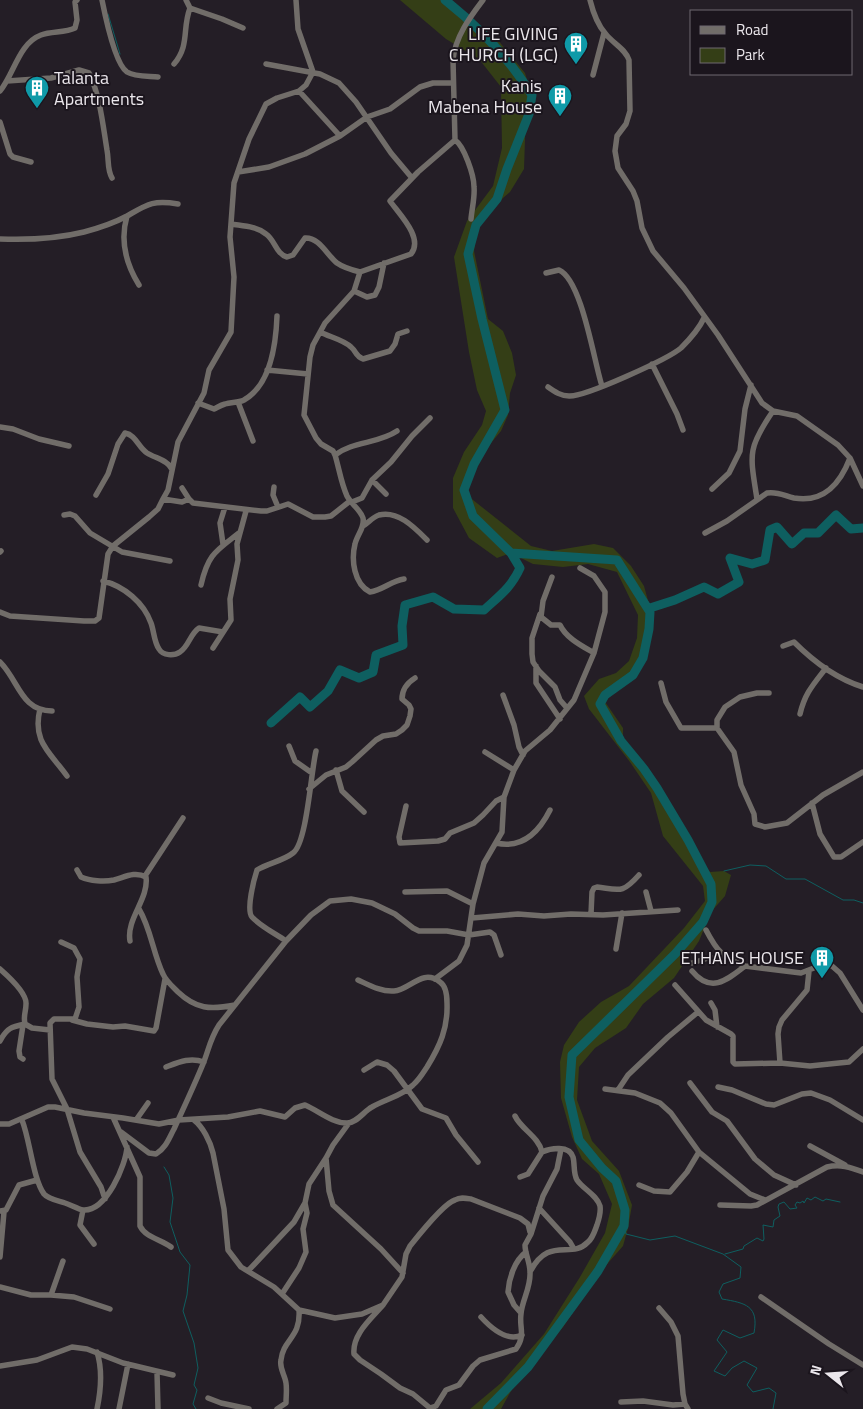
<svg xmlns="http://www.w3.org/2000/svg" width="863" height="1409" font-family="'Titillium Web',sans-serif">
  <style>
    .green { fill: #343e16 }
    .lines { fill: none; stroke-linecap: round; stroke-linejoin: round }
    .stream { stroke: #0e5f60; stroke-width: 1 }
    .river { stroke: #0e5f60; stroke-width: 9 }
    .minor { stroke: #716d69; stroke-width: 5.5 }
    .labels { text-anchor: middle; stroke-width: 4; stroke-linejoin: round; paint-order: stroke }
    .poi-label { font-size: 18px; fill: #ebe7ec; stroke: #1b151d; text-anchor: end }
  </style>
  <rect width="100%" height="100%" fill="#241e26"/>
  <path class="green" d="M400 0H445L497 39 525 73 530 90 526 110 524 169 510 192 503 198 477 229 474 251 488 319 503 331 512 353 516 375 510 393 508 415 501 431 481 455 467 480 468 496 531 546 552 551 594 544 613 548 631 566 644 586 652 615 649 639 635 672 601 696 623 728V744L657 786 674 820 683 830 688 844 710 872 724 871 731 875 725 896 711 912 699 941 674 978 643 1004 626 1028 595 1048 579 1067 577 1100 592 1141 619 1171 632 1205 628 1228 623 1246 601 1271 563 1327 516 1382 501 1409H470L501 1383 544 1334 580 1277 605 1233 612 1204 599 1174 582 1159 572 1137 561 1098 560 1062 564 1045 579 1022 601 1002 629 986 684 928 705 901 703 886 663 836 651 793 630 762 589 709 584 696 599 679 616 673 629 661 637 638 638 615 617 572 588 564 563 567 533 564 511 553 497 558 469 538 453 508V478L464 452 482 425 486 411 477 390 469 352 454 257 467 221 493 186 502 148 501 87 479 59 446 39Z"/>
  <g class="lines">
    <path class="stream" d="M108 14 120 54
      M724 871 750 865 766 866 786 879H805L843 900H854L863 903
      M164 1167 169 1175 173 1198 170 1222 180 1252 190 1265 187 1295 183 1311 194 1343 198 1368 194 1385 197 1390 193 1404 196 1409
      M624 1226 626 1234 650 1240 675 1236 723 1254 741 1267 740 1278 723 1284 719 1292 722 1299C746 1303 759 1306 754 1333L740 1338 723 1330 717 1340 727 1352 714 1371 725 1376 732 1368 744 1361 757 1368 747 1385 753 1392 769 1388 776 1393 773 1409
      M725 1254 743 1249 744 1246 757 1238 763 1241 764 1239 763 1225 773 1227 774 1220 780 1216 778 1207 779 1204 784 1202 790 1209 797 1208 795 1205 797 1202 800 1203 803 1201 804 1203 807 1198 811 1200 815 1197 823 1201 826 1199 840 1202"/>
    <path class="river" d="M445 0C479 27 509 58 532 95L529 114 507 169 497 199 476 225 468 254 482 319 505 410 474 464 464 490 473 516 511 553 617 560 650 612 649 629 643 658 633 675 605 695 600 704 621 741 644 769 657 788 688 840 711 884 712 902 703 922 675 954 572 1055 569 1097 579 1140 602 1168 616 1181 625 1210 624 1226 598 1271 528 1367 487 1409
      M650 608 675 600 704 587 718 594 739 582 730 558 752 564 765 560 770 530 777 527 792 544 804 533H818L836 515 851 529 863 528
      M271 723 300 697 310 707 328 691 340 670 359 678 373 672 376 655 403 645 402 626 405 605 433 597 454 609 484 610C499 596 511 588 520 568L511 553"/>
    <path class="minor" d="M102 0C105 15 115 64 127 72 135 77 149 76 158 77
      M186 0 190 8 222 19 243 28
      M296 0 298 29 313 72
      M590 0C593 12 597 24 605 33 612 43 625 48 629 60L630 111 626 124 617 136 615 151 618 168 633 191 637 201 642 228 653 251 684 288 718 335 762 403 773 411 797 416 838 445 850 458 863 486
      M174 64C190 45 182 29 190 8
      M266 64 320 74 339 83 356 102 391 153 412 178
      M593 75 604 33
      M7 81 51 78 79 70 89 73C100 95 103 126 107 150 109 160 107 170 112 178
      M0 91C14 74 19 43 41 35 52 31 65 33 75 28L77 20 75 2 77 0
      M299 91 340 136
      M0 122 10 154 13 157 31 162
      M455 140C464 146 474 175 474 187 475 197 472 208 471 219
      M238 172 269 167 305 154 340 136 367 117 390 109 420 87 433 83H453
      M127 216C120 240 126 264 139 285
      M231 224C243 226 256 226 266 234 275 240 276 254 287 257L293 255 305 238C319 237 327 255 337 263 344 268 352 270 360 272
      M0 239C28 240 56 239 84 232 99 228 114 223 127 216 148 204 153 200 178 204
      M546 273 559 270C582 280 594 362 602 386
      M354 291 367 297 375 295 379 287 384 263
      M320 332C330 337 344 340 351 347 357 352 355 356 363 359L390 351 395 344 398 334 407 331
      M652 364 677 414 683 430
      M267 370 308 374
      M548 387C555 392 561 396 569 396 585 397 668 359 681 348 690 339 699 329 704 318
      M238 402 253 441
      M198 403 214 409C218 407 221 405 225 404 231 402 238 403 244 400 271 385 276 343 277 316
      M0 427 13 429 39 439 69 446
      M335 455C353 441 378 444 397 431
      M372 480 386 494
      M274 487 273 495 278 507
      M182 488 189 499
      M712 489 729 473 740 451 745 409 751 385
      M96 495 108 474 118 444 125 433C136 435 138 447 147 453 155 458 167 460 171 468
      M163 499 182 502 189 499 193 503 261 511H267L288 504 313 517H325L331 516 350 501
      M757 499C750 454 747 449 773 411
      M352 502 362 498 372 480 391 462 412 436 430 418
      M64 515 70 514 75 516 90 533 122 552 170 561
      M363 526C368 523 373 517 379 515 398 510 415 528 427 540
      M705 533 727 521 767 493C777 491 785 496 794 498 824 503 840 484 850 458
      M223 544 220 523 225 507
      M0 552 1 551
      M552 577 543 601 541 617 551 625H560C566 638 582 646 594 653
      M404 579C391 581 383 590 370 592 354 584 351 560 355 544 357 535 365 527 363 518 360 509 351 504 347 496 341 483 339 468 335 455L333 451 321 444 316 438 304 415 310 357 313 345 325 323 354 291 360 272 411 254C424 238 399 214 390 201L418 172 455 140 453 60C455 37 470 17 483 0
      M103 581C124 586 144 603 151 623 154 631 154 642 159 649 163 656 174 656 180 652 189 646 190 634 199 628L223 632
      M201 585C208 554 216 551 239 533
      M0 612 10 616 84 621H95L99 618 108 554 113 546 149 517 158 509 163 499 168 490 178 442 204 393 209 370 231 332 234 277 230 237 234 183 249 139 266 104 277 98 299 91 306 85 313 72
      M540 614 532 638V654L533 662 539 671 555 687 560 700 567 708
      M783 646 794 642C813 661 837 679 863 687
      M213 648 231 620 230 599 238 560 237 544 246 511
      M0 662C19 681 21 711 52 711
      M536 666V683L560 719
      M661 683 666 702 681 728H717
      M769 693H757L740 697 725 707 717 720V728L734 752 741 785 754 814 755 824 765 827 787 823 823 795 863 772
      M503 695 514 725 519 747 523 755
      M40 709C32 742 50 752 67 776
      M800 714C805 693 813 685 826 668
      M289 746 295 761 312 773
      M485 752 514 770
      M336 770 342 791 364 812
      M309 789 326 775 346 767 352 762 376 740 383 736 396 734 402 730 407 725 410 716 411 709 409 705 402 699C402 689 407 683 415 678
      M812 803 820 834 834 857H841L863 842
      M406 806 399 837 400 843 438 841 445 839 450 833 474 823 483 815 496 801 504 797
      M496 843C522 849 539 832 550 810
      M77 870 81 877C90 881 104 882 114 880 125 877 135 871 146 877 149 899 126 919 130 941
      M145 876 183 818
      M405 892 447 891 473 904
      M646 892 651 911
      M139 909C151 929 153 953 163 974 166 981 172 986 178 992 196 1009 210 1010 235 1005
      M591 914 592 892 594 888 597 887C620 890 622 894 639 875
      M472 918 518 914 544 916 571 914 603 915 678 910
      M706 930C718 953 722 956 745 966
      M286 941C276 934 260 926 252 917 246 910 254 879 257 870 268 863 283 861 293 853 307 843 311 771 316 751
      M61 942 74 948 80 959 77 977 79 1007 75 1019H54L50 1023 52 1079 67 1109 80 1152 101 1187 105 1199
      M616 949 622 913
      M692 963 708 958H726
      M0 969C8 976 27 993 26 1004 26 1012 23 1016 25 1024L32 1028 50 1030
      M692 971C711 994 727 980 745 966L801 973 819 966 827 965 832 966 840 973 863 1010
      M435 979 459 961 467 945 473 904 484 863 502 832 504 797 514 770 525 751 550 730 574 700 594 653 605 612V592L594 576 580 568
      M675 985 706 1020 731 1034 733 1036V1062L735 1064 780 1063 810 1066 839 1063 849 1062 863 1049
      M711 1003 715 1010 717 1027
      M72 1020 87 1024 113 1027 125 1026 154 1031 156 1028 165 979
      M23 1025 19 1051 20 1057 23 1059
      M0 1041C7 1028 11 1027 25 1024
      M780 1063 778 1034 779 1027 782 1020 807 990 809 971
      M166 1067C179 1062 190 1057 204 1062
      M364 1070 377 1062 387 1065 394 1071 422 1109 446 1118 456 1135 478 1162
      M690 1083 712 1112 727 1121 755 1159 774 1175 796 1185
      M718 1087 732 1090 766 1104 774 1105 802 1094 811 1093 830 1100 863 1120
      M605 1089 635 1093 660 1103 671 1113 699 1152 750 1194 765 1200
      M618 1090 628 1075 668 1037 698 1012
      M515 1116C521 1129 539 1137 542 1152
      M113 1117 140 1177V1226C146 1238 161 1239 171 1247
      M22 1120C30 1140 33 1179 44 1194 48 1199 59 1201 65 1203 71 1205 78 1209 83 1210 106 1212 126 1165 127 1147
      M136 1120 148 1103
      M194 1120C203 1127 210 1141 213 1153L224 1209 228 1250 241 1267 274 1287 299 1310C301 1338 283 1339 281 1360 279 1368 285 1375 286 1383 287 1390 286 1396 286 1403L277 1409
      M0 1124H9L48 1107H55L84 1113 123 1118 159 1124 179 1120 228 1117 260 1111 285 1117 295 1108 305 1105C319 1111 332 1123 347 1123 357 1123 364 1111 372 1107 386 1099 402 1096 413 1085 419 1080 423 1073 427 1067 440 1046 448 1028 447 1003 447 995 446 986 440 982 422 968 410 990 394 991 381 992 369 985 358 980
      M121 1132 149 1153 156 1154C166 1148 169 1138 174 1129 184 1107 194 1086 203 1064 209 1049 210 1039 219 1025L286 941 311 915 330 901 351 899 372 903 395 914 413 928 419 931H447L469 935 490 932 494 935 501 955
      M810 1146 845 1165
      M326 1158 329 1191 333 1205 381 1249 403 1273
      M520 1177 528 1174 542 1152C551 1148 569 1145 573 1157 575 1164 573 1173 577 1180 583 1189 597 1195 600 1206 601 1212 599 1219 597 1225 595 1230 593 1238 588 1242 571 1260 549 1235 530 1272
      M639 1185 654 1191 670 1192 687 1172 699 1152
      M720 1205 751 1206 757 1205 827 1167C840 1164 850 1167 863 1172
      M539 1208 570 1242 574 1249
      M83 1210 80 1225 94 1244
      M0 1211 6 1210 19 1185 37 1180
      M0 1257 4 1212
      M248 1271 294 1222 305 1203 309 1184 326 1158 333 1145 349 1123
      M0 1287 31 1295H51L63 1261
      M282 1294 299 1268 306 1252 303 1229 307 1213 305 1203
      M51 1295 74 1297 110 1309
      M761 1297 829 1344 863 1365
      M383 1305C372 1318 352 1334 354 1354L360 1360 381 1374 400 1388 413 1394 430 1408 436 1406 446 1390 459 1385 473 1366 480 1360 516 1349C526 1335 519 1328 521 1314 522 1300 531 1288 530 1272 530 1262 525 1254 525 1245L531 1234 543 1196 557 1169 561 1149
      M659 1308 671 1322 678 1336 683 1394 685 1404 688 1409
      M299 1310 335 1318 362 1314 383 1305 402 1277 406 1254 410 1246C418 1236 444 1203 455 1200 460 1197 465 1198 471 1199L520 1218 528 1224 530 1232
      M521 1313 514 1305 508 1292C509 1279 514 1261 526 1252
      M481 1317C491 1328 507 1342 522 1335
      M0 1366 37 1360 72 1347 87 1349 123 1363 173 1375
      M157 1372 158 1409
      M208 1398 221 1403 249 1409
      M621 1402 643 1401 673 1405 685 1404
      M97 1409C101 1390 103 1371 97 1352
      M119 1409 128 1364"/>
  </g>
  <defs>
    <symbol id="building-pin" viewBox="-11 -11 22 30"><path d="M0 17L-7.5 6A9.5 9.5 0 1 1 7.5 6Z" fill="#0f9aa8" stroke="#1b151d"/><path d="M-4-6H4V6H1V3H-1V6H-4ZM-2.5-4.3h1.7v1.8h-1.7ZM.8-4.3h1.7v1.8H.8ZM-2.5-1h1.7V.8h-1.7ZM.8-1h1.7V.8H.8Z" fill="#fff"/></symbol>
  </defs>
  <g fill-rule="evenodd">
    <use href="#building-pin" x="562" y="30" width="28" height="38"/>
    <use href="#building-pin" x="23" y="74" width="28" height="38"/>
    <use href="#building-pin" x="546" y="82" width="28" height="38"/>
    <use href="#building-pin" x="808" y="944" width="28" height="38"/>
  </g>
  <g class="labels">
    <g class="poi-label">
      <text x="558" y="40">LIFE GIVING<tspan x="558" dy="21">CHURCH (LGC)</tspan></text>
      <text x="54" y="84" text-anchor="start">Talanta<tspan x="54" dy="21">Apartments</tspan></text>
      <text x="542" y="92">Kanis<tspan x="542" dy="21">Mabena House</tspan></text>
      <text x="804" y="964">ETHANS HOUSE</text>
    </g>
  </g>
  <rect x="690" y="10" width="162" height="65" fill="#1b151d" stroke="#6e6970"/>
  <rect x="700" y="26" width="25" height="8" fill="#716d69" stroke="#6e6970"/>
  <text x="736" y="35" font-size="15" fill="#ebe7ec">Road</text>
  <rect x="700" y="48" width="25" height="15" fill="#343e16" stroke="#6e6970"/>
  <text x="736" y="60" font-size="15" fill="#ebe7ec">Park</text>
  <g transform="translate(828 1374) rotate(287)" stroke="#1b151d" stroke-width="4" paint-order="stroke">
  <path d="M0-4L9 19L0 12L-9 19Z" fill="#ebe7ec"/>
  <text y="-8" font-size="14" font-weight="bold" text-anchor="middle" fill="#ebe7ec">N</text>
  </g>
</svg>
